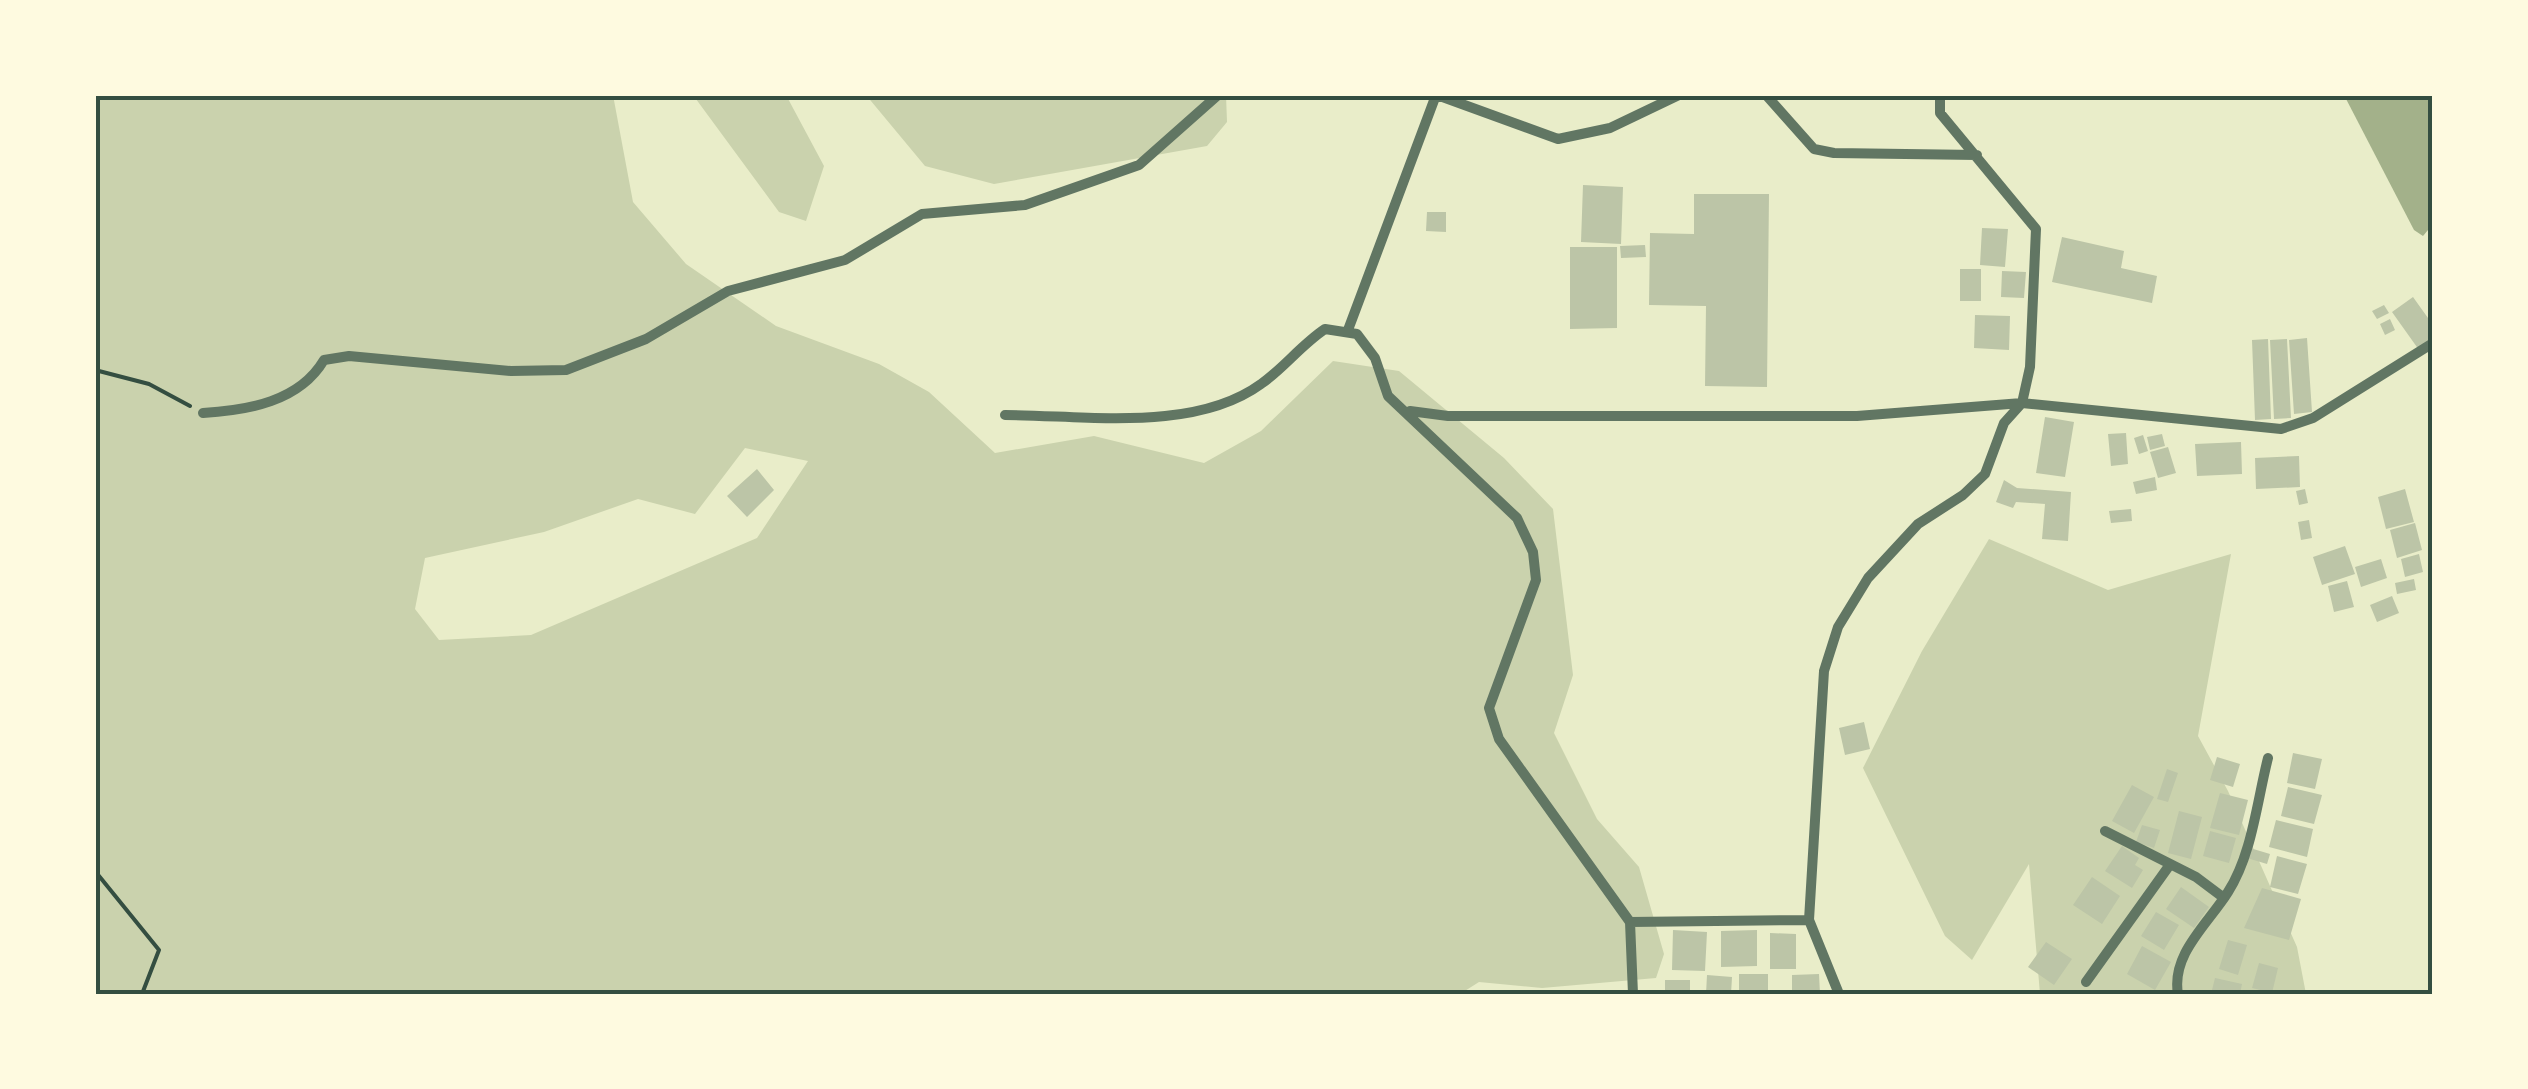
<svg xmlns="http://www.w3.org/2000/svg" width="2528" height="1089" font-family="'Alegreya Sans',sans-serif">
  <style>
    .green { fill: #cad2ad; fill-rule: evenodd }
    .water { fill: #a3b18a }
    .building { fill: #bcc5a7 }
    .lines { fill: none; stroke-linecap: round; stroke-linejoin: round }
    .path { stroke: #344e41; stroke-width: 4 }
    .minor { stroke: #617663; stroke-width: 10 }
    .neatline { fill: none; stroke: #344e41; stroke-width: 4 }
  </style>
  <rect width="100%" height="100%" fill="#e9edc9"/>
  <path class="green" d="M95 95H613L633 202 686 264 776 326 879 364 929 392 995 453 1094 436 1204 463 1261 431 1333 361 1399 371 1504 458 1553 509 1573 675 1554 733 1597 819 1639 867 1664 954 1656 978 1542 988 1479 982 1460 994H95ZM745 448 808 461 757 538 531 635 439 640 415 609 425 558 544 532 638 499 695 514Z
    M693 95H786L824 166 806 221 779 212Z
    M866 95H1226L1227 122 1207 146 994 184 925 166Z
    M1989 539 2108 590 2231 554 2198 736 2228 791 2297 947 2306 994H2040L2029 864 1972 960 1945 936 1863 768 1922 651Z"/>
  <path class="water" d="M2344 95H2433V224L2423 236 2414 230Z"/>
  <path class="building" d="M1583 185 1623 187 1621 244 1581 242Z
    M1694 194H1769L1767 387 1705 386 1706 306 1649 305 1650 233 1694 234Z
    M1427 212H1446V232L1426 231Z
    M1982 228 2008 229 2005 267 1980 265Z
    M2062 237 2124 251 2121 268 2157 276 2152 303 2052 282Z
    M1645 245 1646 257 1621 258 1620 246Z
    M1570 247H1617V328L1570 329Z
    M1960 269H1981V301H1960Z
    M2002 271 2026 272 2024 298 2001 297Z
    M2413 297 2433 325V339L2419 350 2392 312Z
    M2384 305 2389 313 2377 319 2372 311Z
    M1975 315 2010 316 2009 350 1974 348Z
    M2390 319 2395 330 2385 335 2380 324Z
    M2307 338 2312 412 2294 414 2289 340Z
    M2268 339 2271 419 2255 420 2252 340Z
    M2287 339 2291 418 2274 419 2270 340Z
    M2045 417 2074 422 2065 477 2036 473Z
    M2126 433 2128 464 2111 466 2108 434Z
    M2162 434 2165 446 2150 450 2147 437Z
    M2143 435 2148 451 2139 454 2134 438Z
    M2241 442 2242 474 2197 476 2195 444Z
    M2168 447 2176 473 2158 478 2150 452Z
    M2299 456 2300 487 2256 489 2255 458Z
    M757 469 774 490 747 517 727 496Z
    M2155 477 2157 490 2136 494 2133 482Z
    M2004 480 2017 488 2071 492 2068 541 2042 539 2045 504 2016 502 2013 508 1996 502Z
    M2305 489 2308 503 2299 505 2296 491Z
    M2405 489 2414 522 2386 529 2378 497Z
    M2131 509 2132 521 2111 523 2109 511Z
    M2309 520 2312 538 2301 540 2298 522Z
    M2415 523 2422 550 2397 558 2390 530Z
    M2345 546 2355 574 2322 585 2313 557Z
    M2419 554 2423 572 2405 577 2401 559Z
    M2381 559 2387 578 2361 587 2355 567Z
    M2414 579 2416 590 2397 594 2395 583Z
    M2347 581 2354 607 2334 612 2328 586Z
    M2392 596 2399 613 2377 622 2370 605Z
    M1864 722 1870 749 1845 755 1839 728Z
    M2293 753 2322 759 2315 789 2287 783Z
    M2217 757 2240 764 2233 787 2210 780Z
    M2167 769 2178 773 2168 802 2157 799Z
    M2132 785 2154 797 2134 833 2112 821Z
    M2288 787 2322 795 2314 824 2281 816Z
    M2220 793 2248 800 2239 835 2210 828Z
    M2179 811 2202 817 2191 859 2168 853Z
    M2276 820 2313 829 2307 857 2269 847Z
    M2142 825 2160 830 2154 848 2136 842Z
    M2210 831 2236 838 2229 863 2203 856Z
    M2122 846 2139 858 2135 865 2143 870 2132 888 2105 871Z
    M2250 848 2270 854 2267 864 2247 858Z
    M2277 856 2307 864 2298 894 2270 887Z
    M2092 877 2120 896 2102 924 2073 905Z
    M2181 887 2209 907 2194 928 2166 909Z
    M2262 888 2301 899 2289 940 2244 928Z
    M2156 912 2179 925 2164 950 2141 936Z
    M1673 930 1707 932 1705 971 1672 970Z
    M1757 930V966L1721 967V931Z
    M1770 933 1796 934V969H1770Z
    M2228 940 2247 945 2238 975 2219 969Z
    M2046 942 2072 959 2054 985 2028 967Z
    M2142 946 2171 962 2155 990 2127 974Z
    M2259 963 2278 968 2272 993 2252 988Z
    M1739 974H1768V994H1739Z
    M1819 974 1820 994H1792V975Z
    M1707 975 1732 977 1731 994H1706Z
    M2215 978 2242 984 2240 994H2211Z
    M1665 980H1690V994H1665Z"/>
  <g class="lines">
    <path class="path" d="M95 370 149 384 190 406
      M95 871 159 950 142 994"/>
    <path class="minor" d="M1437 95 1558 139 1610 128 1679 95
      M1766 95 1814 149 1834 153 1977 155
      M1348 330 1436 95
      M1410 411 1448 416H1857L2022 403 2281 429 2313 418 2433 343
      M203 413C248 410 299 402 324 360L349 356 511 371 566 370 646 339 728 291 845 260 922 214 1025 205 1139 165 1218 95
      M1005 415C1084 415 1194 433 1261 384 1284 368 1301 345 1325 329L1357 334 1375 358 1388 396 1517 518 1533 552 1536 580 1489 708 1499 739 1630 922 1633 994
      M2105 831 2196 877 2224 898
      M1630 922 1809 920
      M2086 982 2169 866
      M1839 994 1809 920 1824 671 1838 627 1868 578 1918 524 1963 495 1985 474 2004 423 2022 403 2030 367 2036 229 1940 113V95
      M2178 994C2171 954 2208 924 2228 892 2252 855 2257 801 2268 758"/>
  </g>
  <rect width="2528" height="1089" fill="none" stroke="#fefae0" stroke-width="195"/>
  <rect x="98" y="98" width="2332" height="894" class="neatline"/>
</svg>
